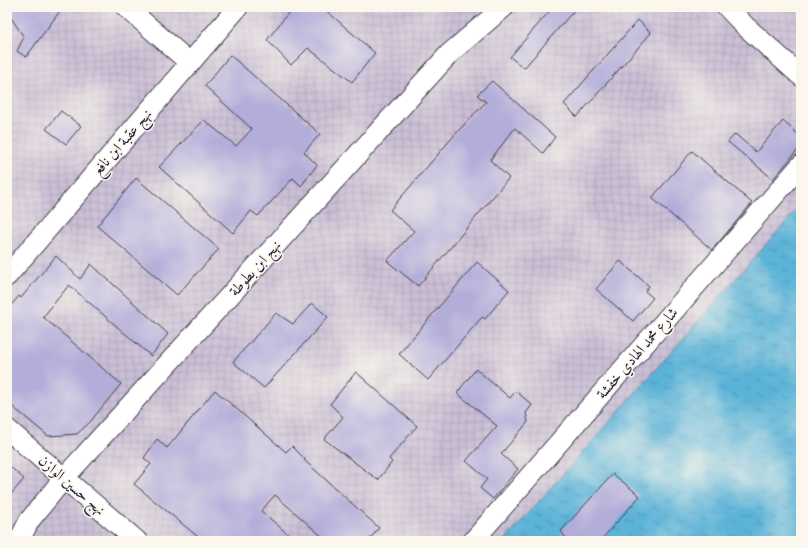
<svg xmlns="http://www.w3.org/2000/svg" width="808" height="548" font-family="'IM FELL English',Amiri,serif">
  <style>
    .industrial { fill: url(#industrial-grid) }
    .water { fill: url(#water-ripples); stroke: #3e6a8a }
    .building { fill: #b2add9 }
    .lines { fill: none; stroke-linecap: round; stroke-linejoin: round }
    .minor-casing { stroke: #423f51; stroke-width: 22 }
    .minor { stroke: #fff; stroke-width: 20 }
    .labels { text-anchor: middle; stroke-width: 3; stroke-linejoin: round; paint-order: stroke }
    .street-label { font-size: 15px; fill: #22223b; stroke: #fbf7ec }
  </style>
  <defs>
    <pattern id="industrial-grid" width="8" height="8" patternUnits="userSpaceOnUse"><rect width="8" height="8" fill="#cbbfd5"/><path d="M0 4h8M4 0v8" fill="none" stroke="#aea4b8"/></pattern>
    <pattern id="water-ripples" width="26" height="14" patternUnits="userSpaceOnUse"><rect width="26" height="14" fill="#5bb3d8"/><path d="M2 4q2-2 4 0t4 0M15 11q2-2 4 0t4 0" fill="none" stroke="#4b91b0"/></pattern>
  </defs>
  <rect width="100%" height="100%" fill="#fbf7ec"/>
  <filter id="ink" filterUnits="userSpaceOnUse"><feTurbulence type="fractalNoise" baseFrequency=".025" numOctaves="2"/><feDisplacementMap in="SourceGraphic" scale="8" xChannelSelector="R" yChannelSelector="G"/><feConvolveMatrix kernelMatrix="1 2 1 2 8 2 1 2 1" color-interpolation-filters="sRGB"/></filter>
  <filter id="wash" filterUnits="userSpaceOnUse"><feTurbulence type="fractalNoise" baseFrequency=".012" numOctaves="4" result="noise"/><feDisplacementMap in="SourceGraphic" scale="16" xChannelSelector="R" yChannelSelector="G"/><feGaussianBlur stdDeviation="0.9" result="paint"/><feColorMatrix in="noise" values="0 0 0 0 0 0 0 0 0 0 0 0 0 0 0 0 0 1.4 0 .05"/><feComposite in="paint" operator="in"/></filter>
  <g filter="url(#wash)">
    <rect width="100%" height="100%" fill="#f5e5cc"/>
    <path class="industrial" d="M7 7H691L698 14 707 7H801V205L506 541H7Z"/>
    <path class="water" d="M801 205V541L505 540Z"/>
    <g id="blocks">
      <path class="building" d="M7 7H63L26 57 17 51 24 37 7 12Z
        M293 7H322L375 53 352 82 308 48 291 65 267 40Z
        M553 7H577L524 68 510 57Z
        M638 20 651 33 577 117 564 104Z
        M230 55 320 134 304 152 317 165 301 186 293 178 258 216 251 211 233 233 159 167 204 120 236 146 252 129 205 86Z
        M492 81 555 137 543 153 515 128 490 160 509 178 418 286 387 261 414 231 390 210 458 131 486 102 477 95Z
        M61 111 81 126 66 144 46 129Z
        M783 121 801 137V146L773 179 728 142 735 134 756 152Z
        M692 151 752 203 712 250 652 198Z
        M136 178 219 249 177 295 97 226Z
        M56 256 80 279 91 264 168 334 151 356 69 285 43 317 121 384 90 422 77 434 48 436 7 402V310L19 296 21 298Z
        M620 261 649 286 645 291 653 298 633 321 596 289Z
        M477 262 509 290 485 319 482 317 428 380 399 354Z
        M312 303 328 317 264 388 233 362 276 313 293 324Z
        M476 369 510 398 516 391 532 405 526 413 528 422 501 454 518 469 493 499 480 488 487 479 466 461 497 426 457 393Z
        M356 372 417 426 389 459 392 462 378 480 324 439 343 417 330 404Z
        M215 390 286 452 292 446 305 459 304 460 379 528 368 541H327L275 495 261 511 296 541H203L134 484 151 464 144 458 157 439 167 448Z
        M7 464 24 479 7 499Z
        M613 474 640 496 600 541H570L565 537 561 531Z"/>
    </g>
  </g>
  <g filter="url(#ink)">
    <use href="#blocks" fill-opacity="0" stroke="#423f51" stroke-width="1"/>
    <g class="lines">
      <defs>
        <path id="minor" d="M126 7 190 63
          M727 7 745 26 801 76
          M7 276 238 7
          M7 429 137 541
          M19 541 29 521 64 478 450 53 504 7
          M473 541 801 165"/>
      </defs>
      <use href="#minor" class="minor-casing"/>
      <use href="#minor" class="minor"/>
    </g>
  </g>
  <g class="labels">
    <g class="street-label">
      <text transform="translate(122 142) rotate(-49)" y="5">نهج عقبة ابن نافع</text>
      <text transform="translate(255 268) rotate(-48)" y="5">نهج ابن بطوطة</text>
      <text transform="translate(637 353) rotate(-49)" y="5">شارع محمد الهادي خفشة</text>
      <text transform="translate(72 485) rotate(41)" y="5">نهج حسين الوازن</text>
    </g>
  </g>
  <rect width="808" height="548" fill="none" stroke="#fbf7ec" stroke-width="24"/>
</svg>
